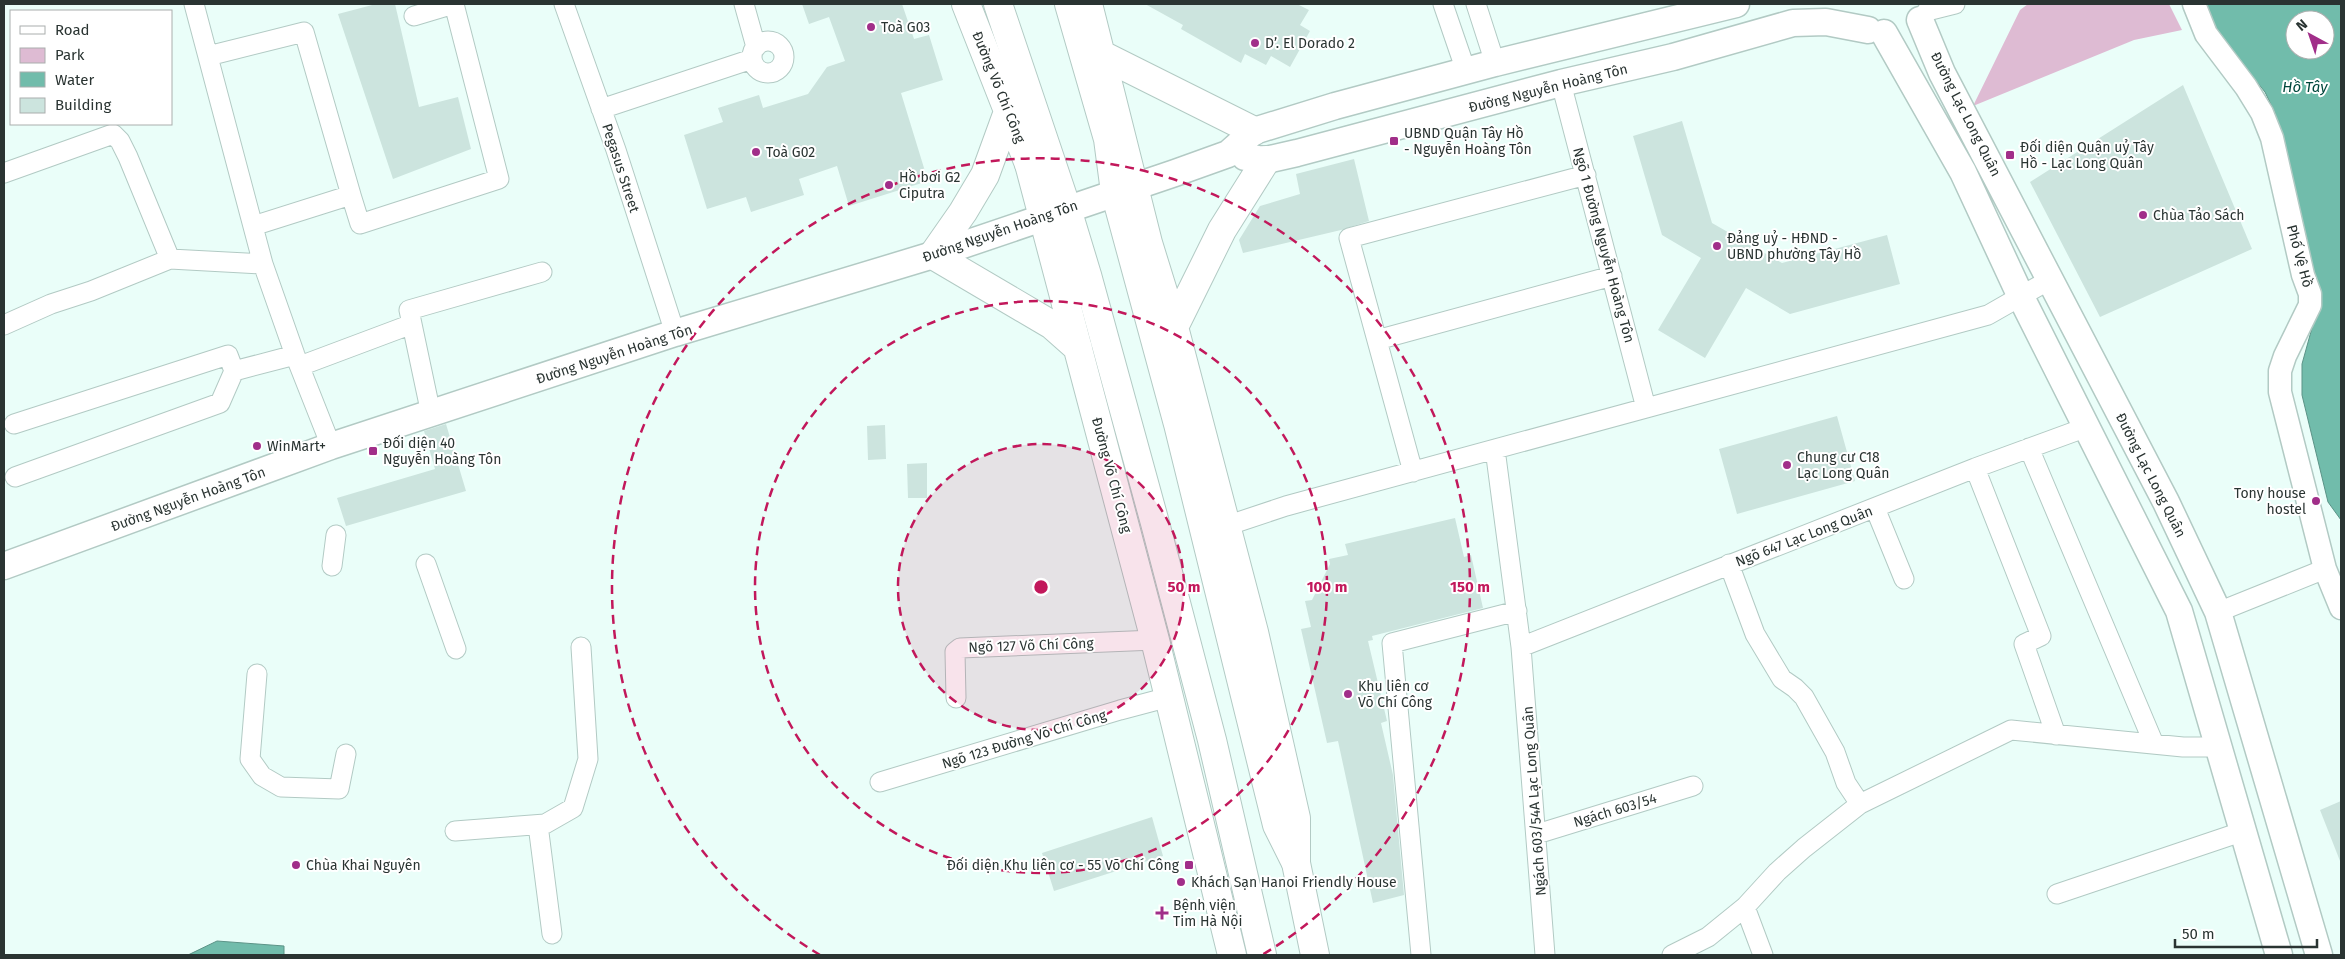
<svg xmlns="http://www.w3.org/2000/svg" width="2345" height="959" font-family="'Fira Sans',sans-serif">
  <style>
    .green { fill: #debbd3 }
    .water { fill: #71bcab; stroke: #5c9387; fill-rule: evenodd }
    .building { fill: #cce4de }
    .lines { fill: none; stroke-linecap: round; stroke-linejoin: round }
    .minor-casing { stroke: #b2cac4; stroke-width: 21 }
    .tertiary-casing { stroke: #b2cac4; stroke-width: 25 }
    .secondary-casing { stroke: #b2cac4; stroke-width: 29 }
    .primary-casing { stroke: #b2cac4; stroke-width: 30 }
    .trunk-casing { stroke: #b2cac4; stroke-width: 30 }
    .minor { stroke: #fff; stroke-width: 19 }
    .tertiary { stroke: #fff; stroke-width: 22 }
    .secondary { stroke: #fff; stroke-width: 26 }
    .primary { stroke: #fff; stroke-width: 28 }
    .trunk { stroke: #fff; stroke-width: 28 }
    .ring { fill: none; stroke: #c2185b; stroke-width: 2.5; stroke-dasharray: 9 6 }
    .poi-dot { fill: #a12e89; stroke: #fff; stroke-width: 2 }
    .labels { text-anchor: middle; stroke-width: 4; stroke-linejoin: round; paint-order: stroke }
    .poi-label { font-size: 14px; fill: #2a3432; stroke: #fff; text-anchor: start }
    .street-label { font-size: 14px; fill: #2a3432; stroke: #fff }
    .water-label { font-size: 15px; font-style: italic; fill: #01483d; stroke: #fff }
    .centre { fill: #c2185b; stroke: #fff; stroke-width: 2.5 }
    .ring-label { font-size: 15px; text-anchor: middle; font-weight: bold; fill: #c2185b; stroke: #fff; stroke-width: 4; stroke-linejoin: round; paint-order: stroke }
  </style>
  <rect width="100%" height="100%" fill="#eafef9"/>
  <path class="green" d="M2028 4H2169L2182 30 2134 40 1973 106 2020 10Z"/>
  <path class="water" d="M2206 4H2341V520L2328 502 2302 395V364L2320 299 2275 113 2265 92 2217 33ZM2295 20H2325V50H2295Z
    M217 941 284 946V955H188Z"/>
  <path class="building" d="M376 4H395L419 107 458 97 471 149 393 179 338 14Z
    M802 4H902L914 39 929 35 943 80 901 93 928 181 849 206 837 166 799 179 804 195 751 212 746 197 707 209 684 135 723 122 718 108 759 95 763 108 808 94 827 67 845 61 829 17 809 24Z
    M1145 4H1297L1309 10 1300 25 1310 31 1290 67 1271 56 1266 65 1245 54 1241 63 1181 29 1183 25Z
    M2183 85 2252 249 2100 317 2030 182Z
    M1682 121 1712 223 1782 263 1887 235 1900 284 1790 314 1746 288 1705 358 1658 330 1701 258 1662 235 1633 136Z
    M1354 159 1369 221 1341 230 1243 253 1239 240 1260 206 1300 194 1296 174Z
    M1837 416 1855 481 1737 514 1719 449Z
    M446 424 466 491 346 526 337 498 435 469 424 431Z
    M885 425 886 459 868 460 867 426Z
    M927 463V498H908L907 464Z
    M1455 518 1464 557 1471 555 1483 608 1372 636 1373 640 1368 641 1387 721 1381 723 1393 775 1404 895 1373 903 1338 741 1327 743 1301 629 1311 627 1305 601 1312 600 1330 564 1329 559 1348 555 1345 544Z
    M2341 801V861H2340L2320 810Z
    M1152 817 1163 856 1054 891 1042 853Z"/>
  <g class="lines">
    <defs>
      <path id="minor" d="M194 4 263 264
        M564 4 616 150 675 333
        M744 4 756 47
        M1443 4 1466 71
        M1476 4 1495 63
        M1927 11 1955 4
        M752 57a16 16 0 1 1 32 0a16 16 0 1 1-32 0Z
        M208 56 304 32 351 195 253 226
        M1561 83 1646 408
        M601 109 752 59
        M4 173 113 134 120 141 128 157 170 259
        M351 195 360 224 499 179 454 4 414 16
        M4 325 51 304 91 291 170 259 263 264 295 355 331 446
        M1377 340 1612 276
        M300 366 412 324
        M431 414 409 310 542 272
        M14 424 228 355 234 371 295 355
        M2029 448 2154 744
        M1495 449 1521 647 1545 955
        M1975 468 2041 636 2024 644 2056 735
        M1413 472 1349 238 1586 175
        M15 477 220 403 234 371
        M1875 508 1904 579
        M1226 526 1286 506 1988 315 2051 279
        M426 564 456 649
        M1729 564 1755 634 1782 679 1795 688 1804 697 1835 752 1846 783 1860 804
        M332 566 336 535
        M2218 612 2325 569
        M1521 647 1975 468 2087 427
        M257 674 250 759 262 776 281 787 339 789 346 754
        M956 698 955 652 960 648 1155 640
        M880 782 1120 710 1169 697
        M538 825 552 934
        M455 831 545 824 573 808 588 759 581 647
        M1537 834 1693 786
        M2057 894 2244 831
        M1745 907 1763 955
        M1421 955 1392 643 1517 611
        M1672 955 1708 937 1745 907 1777 872 1804 848 1860 804 2011 730 2183 747H2220"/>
      <path id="tertiary" d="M2194 4 2206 34 2246 87 2262 113 2272 138 2303 275 2310 294V305L2285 356 2280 371V392L2325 569 2341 608"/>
      <path id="secondary" d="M1920 20 1942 73 2166 502 2218 612 2319 955
        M1884 33 1963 172 2021 297 2179 611 2279 955
        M1245 157 1266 160 1297 153 1561 83 1673 57 1793 23 1826 22 1868 30
        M4 566 331 446 675 333 933 255 1175 173 1228 154 1254 131 1335 106 1495 63 1736 4"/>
      <path id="primary" d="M966 4 1029 164 1155 640 1232 955
        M1088 4 1148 243 1174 327 1254 632 1296 818V863
        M1102 55 1254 131
        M1009 109 985 175 963 212 933 255 1052 325 1078 348
        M1174 327 1222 230 1266 160"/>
      <path id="trunk" d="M998 4 1067 209 1087 275 1155 523 1212 740 1262 955
        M1069 4 1108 139 1115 192 1178 424 1277 825 1296 863 1315 955
        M1029 164 1056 196
        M1066 303 1087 275"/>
    </defs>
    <use href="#minor" class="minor-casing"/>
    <use href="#tertiary" class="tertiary-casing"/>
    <use href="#secondary" class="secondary-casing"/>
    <use href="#primary" class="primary-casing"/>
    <use href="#trunk" class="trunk-casing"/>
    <use href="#minor" class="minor"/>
    <use href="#tertiary" class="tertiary"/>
    <use href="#secondary" class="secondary"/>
    <use href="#primary" class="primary"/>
    <use href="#trunk" class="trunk"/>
  </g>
  <circle cx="1041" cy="587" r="143" fill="#c2185b" fill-opacity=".12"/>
  <g class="ring">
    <circle cx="1041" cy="587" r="143"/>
    <circle cx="1041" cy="587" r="286"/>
    <path d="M820 955A429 429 0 1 1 1262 955"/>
  </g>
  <g class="poi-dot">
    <circle cx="871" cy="27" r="5"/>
    <circle cx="1255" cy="43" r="5"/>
    <rect x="1389" y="136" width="10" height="10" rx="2.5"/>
    <circle cx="756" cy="152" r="5"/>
    <rect x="2005" y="150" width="10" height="10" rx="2.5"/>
    <circle cx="889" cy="185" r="5"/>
    <circle cx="2143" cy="215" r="5"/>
    <circle cx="1717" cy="246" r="5"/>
    <circle cx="257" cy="446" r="5"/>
    <rect x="368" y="446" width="10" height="10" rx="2.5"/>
    <circle cx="1787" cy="465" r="5"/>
    <circle cx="2316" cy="501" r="5"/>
    <circle cx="1348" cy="694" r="5"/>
    <circle cx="296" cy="865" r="5"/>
    <rect x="1184" y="860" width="10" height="10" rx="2.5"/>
    <circle cx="1181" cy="882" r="5"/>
    <path d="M1159.5 905.5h5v5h5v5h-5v5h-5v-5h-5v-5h5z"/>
  </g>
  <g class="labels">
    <g class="poi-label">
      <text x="881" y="32">Toà G03</text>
      <text x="1265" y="48">D’. El Dorado 2</text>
      <text x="1404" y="138">UBND Quận Tây Hồ<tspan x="1404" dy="16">- Nguyễn Hoàng Tôn</tspan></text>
      <text x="2020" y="152">Đối diện Quận uỷ Tây<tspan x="2020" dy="16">Hồ - Lạc Long Quân</tspan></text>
      <text x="766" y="157">Toà G02</text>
      <text x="899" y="182">Hồ bơi G2<tspan x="899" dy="16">Ciputra</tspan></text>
      <text x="2153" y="220">Chùa Tảo Sách</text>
      <text x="1727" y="243">Đảng uỷ - HĐND -<tspan x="1727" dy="16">UBND phường Tây Hồ</tspan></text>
      <text x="383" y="448">Đối diện 40<tspan x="383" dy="16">Nguyễn Hoàng Tôn</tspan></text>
      <text x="267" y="451">WinMart+</text>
      <text x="1797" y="462">Chung cư C18<tspan x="1797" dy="16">Lạc Long Quân</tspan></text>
      <text x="2306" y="498" text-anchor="end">Tony house<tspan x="2306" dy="16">hostel</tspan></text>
      <text x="1358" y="691">Khu liên cơ<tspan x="1358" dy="16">Võ Chí Công</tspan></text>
      <text x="306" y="870">Chùa Khai Nguyên</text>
      <text x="1179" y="870" text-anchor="end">Đối diện Khu liên cơ - 55 Võ Chí Công</text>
      <text x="1191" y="887">Khách Sạn Hanoi Friendly House</text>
      <text x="1173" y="910">Bệnh viện<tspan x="1173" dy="16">Tim Hà Nội</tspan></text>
    </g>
    <g class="street-label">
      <text transform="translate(999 87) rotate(68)" y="5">Đường Võ Chí Công</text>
      <text transform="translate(1548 88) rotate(-14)" y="5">Đường Nguyễn Hoàng Tôn</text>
      <text transform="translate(1966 114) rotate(63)" y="5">Đường Lạc Long Quân</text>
      <text transform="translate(621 168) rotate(72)" y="5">Pegasus Street</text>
      <text transform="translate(1000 231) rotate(-19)" y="5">Đường Nguyễn Hoàng Tôn</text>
      <text transform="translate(1604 245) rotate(75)" y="5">Ngõ 1 Đường Nguyễn Hoàng Tôn</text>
      <text transform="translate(2300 256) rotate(75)" y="5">Phố Vệ Hồ</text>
      <text transform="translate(614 354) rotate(-18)" y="5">Đường Nguyễn Hoàng Tôn</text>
      <text transform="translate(1112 475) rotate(75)" y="5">Đường Võ Chí Công</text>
      <text transform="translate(2151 475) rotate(63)" y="5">Đường Lạc Long Quân</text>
      <text transform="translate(188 499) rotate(-20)" y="5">Đường Nguyễn Hoàng Tôn</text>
      <text transform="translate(1804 536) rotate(-21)" y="5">Ngõ 647 Lạc Long Quân</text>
      <text transform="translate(1031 645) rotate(-2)" y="5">Ngõ 127 Võ Chí Công</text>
      <text transform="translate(1024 739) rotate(-17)" y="5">Ngõ 123 Đường Võ Chí Công</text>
      <text transform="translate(1534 801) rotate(-94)" y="5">Ngách 603/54A Lạc Long Quân</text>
      <text transform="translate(1615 810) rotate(-17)" y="5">Ngách 603/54</text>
    </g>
    <g class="water-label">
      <text x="2305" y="92">Hồ Tây</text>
    </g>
  </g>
  <circle cx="1041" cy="587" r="8" class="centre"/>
  <g class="ring-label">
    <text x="1184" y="592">50 m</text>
    <text x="1327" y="592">100 m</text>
    <text x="1470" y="592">150 m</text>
  </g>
  <rect width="2345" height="959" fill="none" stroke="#2a3432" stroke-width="10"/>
  <rect x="10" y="10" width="162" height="115" fill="#ffffff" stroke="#aaaead"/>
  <rect x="20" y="26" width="25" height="8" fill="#ffffff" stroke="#aaaead"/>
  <text x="55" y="35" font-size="15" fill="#2a3432">Road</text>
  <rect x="20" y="48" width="25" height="15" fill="#debbd3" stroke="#aaaead"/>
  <text x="55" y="60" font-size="15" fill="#2a3432">Park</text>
  <rect x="20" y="72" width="25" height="15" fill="#71bcab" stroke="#aaaead"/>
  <text x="55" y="85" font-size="15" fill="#2a3432">Water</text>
  <rect x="20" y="98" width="25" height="15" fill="#cce4de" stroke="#aaaead"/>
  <text x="55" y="110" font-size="15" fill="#2a3432">Building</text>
  <g transform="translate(2310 35) rotate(320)"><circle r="24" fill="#ffffff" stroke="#aaaead"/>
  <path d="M0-4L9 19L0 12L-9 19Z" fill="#a12e89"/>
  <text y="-8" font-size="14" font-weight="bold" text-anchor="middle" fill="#2a3432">N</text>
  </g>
  <path d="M2175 939v8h142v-8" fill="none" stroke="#2a3432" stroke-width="2.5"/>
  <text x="2182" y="939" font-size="15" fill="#2a3432" stroke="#ffffff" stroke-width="4" paint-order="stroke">50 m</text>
</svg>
